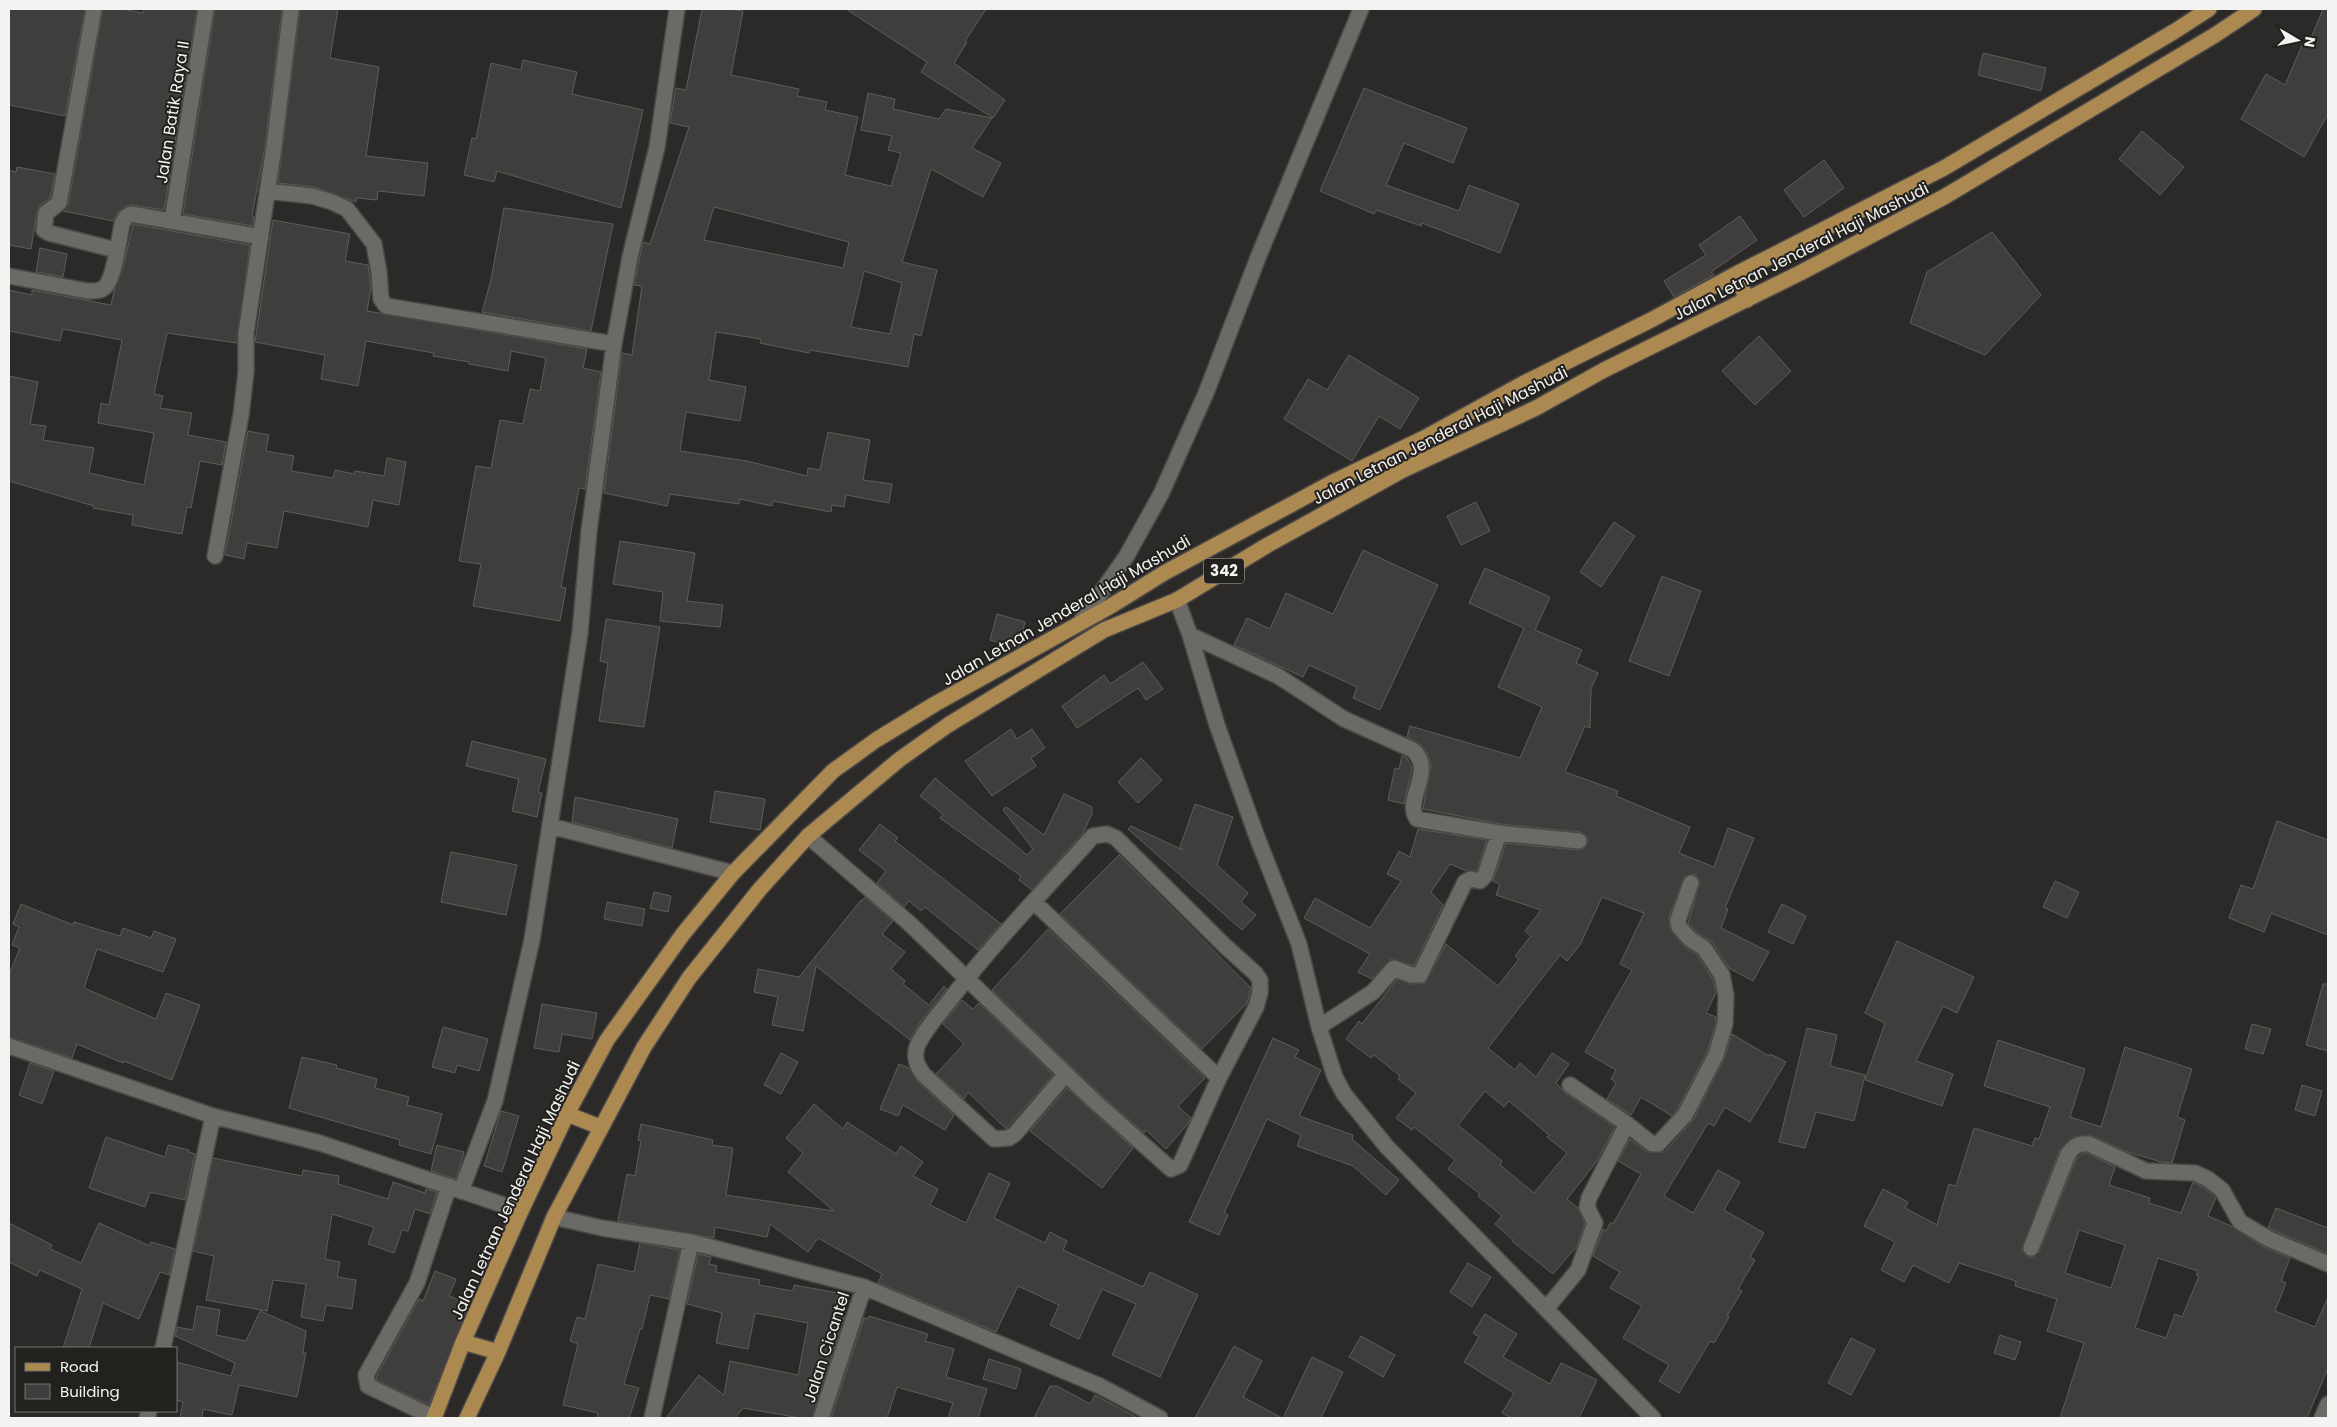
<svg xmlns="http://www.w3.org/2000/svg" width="2337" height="1427" font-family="Poppins,sans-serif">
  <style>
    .building { fill: #403e3c; stroke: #5f5d5a; fill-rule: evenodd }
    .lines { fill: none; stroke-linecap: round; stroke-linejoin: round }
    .street-casing { stroke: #4b4947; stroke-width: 18 }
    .primary-casing { stroke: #4b4947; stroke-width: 18 }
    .street { stroke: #6c6a67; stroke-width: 15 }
    .primary { stroke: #ad8952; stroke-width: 15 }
    .labels { text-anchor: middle; stroke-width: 4; stroke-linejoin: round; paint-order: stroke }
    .shield { fill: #22211e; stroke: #b5b4b2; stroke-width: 1 }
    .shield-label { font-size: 15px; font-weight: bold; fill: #f4f3f2 }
    .street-label { font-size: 16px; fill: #f4f3f2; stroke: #22211e }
  </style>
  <rect width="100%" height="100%" fill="#2c2a28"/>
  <path class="building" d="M9 9H85L65 116 9 105Z
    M103 9H122L143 13 144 9H197L164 210 133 205 127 206 118 212 113 221 63 211 68 205Z
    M215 9H282L265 146 252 216 254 217 253 226 183 214Z
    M300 9H338L330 58 379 67 366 156 428 163 424 196 378 191 377 200 357 198 356 202 315 187 278 183Z
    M702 9H728L743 11 731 75 799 89 797 96 827 102 825 110 858 117 845 175 891 186 901 153 888 150 892 136 861 130 868 93 895 99 893 109 939 119 946 109 992 118 972 148 1001 163 983 197 931 169 902 262 937 270 921 336 914 334 908 367 810 350 809 353 760 343 761 339 716 332 709 380 746 387 740 421 686 412 680 451 747 461 807 476 808 468 820 470 828 432 870 440 863 480 892 484 889 503 846 495 844 507 832 505 831 512 773 501 772 506 740 499 739 504 670 494 667 506 604 493 622 353 632 355 642 286 634 285 643 242 650 244 689 127 670 123 676 88 686 90ZM714 207 849 242 843 268 704 240ZM864 271 902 283 890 334 851 327Z
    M846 9H986L965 41 967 42 954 63 1005 100 993 118 921 72 927 62Z
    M2323 9H2328V114L2304 157 2241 119 2266 74 2285 85 2306 36 2311 38Z
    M1983 53 2046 68 2041 91 1978 75Z
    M523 60 577 72 572 94 643 110 621 208 497 171 494 182 464 175 472 138 476 139 491 63 521 70Z
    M1364 88 1467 128 1453 163 1404 143 1386 185 1459 211 1469 185 1519 204 1500 253 1422 223 1421 226 1376 210 1374 214 1320 191Z
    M2142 131 2184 167 2160 195 2119 159Z
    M1824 160 1844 188 1804 217 1784 190Z
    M17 167 55 174 50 198 39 206 37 212 31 249 9 245V170L16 172Z
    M504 208 613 224 591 331 482 312 491 280Z
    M1740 216 1757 240 1711 272 1714 275 1674 297 1664 281 1706 255 1699 245Z
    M273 220 350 234 345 261 368 265 371 288 367 311 587 349 583 368 601 372 585 489 579 488 561 587 566 588 560 621 473 606 481 564 459 561 476 466 491 468 500 420 523 424 530 389 540 391 546 358 511 351 508 371 469 364V362L433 356 434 353 366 341 358 386 321 379 325 355 255 342Z
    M133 224 250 245 237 343 167 333 154 394 163 396 160 408 192 413 188 435 226 442 222 465 200 461 191 508 187 507 182 534 132 525 133 515 93 508 94 506 9 481V376L38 382 30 424 46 426 43 440 94 448 89 473 144 485 154 433 98 423 101 403 109 405 122 340 63 329 60 341 9 331V290L32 295V290L111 305 114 291 123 268Z
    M1992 232 2041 295 1985 355 1910 323 1927 272Z
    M40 248 67 254 63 277 36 272Z
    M1759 336 1791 371 1755 405 1722 371Z
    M1349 355 1419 398 1400 429 1379 416 1352 461 1284 419 1308 379 1327 390Z
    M248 431 269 435 266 451 294 456 291 471 333 478 335 470 354 474 355 471 384 476 387 458 406 462 399 505 373 500 368 527 284 511 277 548 247 543 244 559 225 555Z
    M1476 502 1490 531 1461 545 1447 516Z
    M1614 522 1635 536 1601 587 1580 572Z
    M620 541 695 553 687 601 723 605 720 627 660 621 663 592 613 584Z
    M1363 550 1438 585 1380 710 1353 698 1357 687 1309 665 1303 677 1234 645 1247 618 1270 629 1286 593 1333 614Z
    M1485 568 1550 597 1535 630 1582 650 1576 663 1598 673 1591 689 1590 728 1585 726 1565 772 1618 791 1616 796 1690 827 1679 853 1714 867 1728 828 1754 838 1725 908 1728 909 1721 928 1769 952 1753 981 1729 968 1712 942 1696 932 1688 923 1700 882 1695 874 1685 876 1669 917 1670 928 1683 945 1697 955 1713 979 1716 993 1706 1013 1716 1017V1023L1707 1052 1677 1110 1672 1116 1641 1097 1631 1115 1607 1099 1616 1083 1611 1079 1616 1070 1585 1052 1632 970 1620 964 1644 913 1602 897 1580 945 1567 961 1560 955 1488 1048 1515 1070 1520 1063 1536 1077 1552 1053 1569 1064 1556 1083 1565 1093 1615 1127 1597 1161 1567 1199 1578 1208 1585 1224 1577 1246 1553 1274 1512 1241 1513 1240 1495 1224 1502 1216 1478 1196 1480 1194 1448 1169 1455 1160 1414 1127 1412 1130 1396 1118 1416 1093 1398 1079 1400 1076 1374 1055 1371 1058 1346 1039 1359 1021 1362 1024 1397 979 1411 984 1425 983 1446 944 1498 986 1519 959 1515 956 1531 936 1525 931 1541 910 1496 895 1500 884 1493 881 1506 843 1578 850 1583 849 1588 842 1587 837 1580 832 1500 824 1423 809 1431 765 1427 753 1420 744 1407 737 1410 726 1520 758 1542 707 1498 687 1524 628 1469 603ZM1485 1091 1504 1107 1509 1101 1549 1135 1547 1137 1567 1153 1534 1193 1500 1165 1502 1161 1458 1125Z
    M1662 576 1701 591 1669 676 1629 661Z
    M997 614 1025 622 1019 647 1016 648 990 640Z
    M606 619 660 627 644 727 599 721 608 663 600 661Z
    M1143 662 1163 689 1146 700 1138 688 1077 728 1062 706 1104 675 1110 684Z
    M1011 729 1017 739 1032 729 1045 748 1031 758 1036 766 992 796 965 761Z
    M472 741 546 759 538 792 542 793 537 817 512 811 519 779 466 766Z
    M1402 756 1407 758 1412 768 1404 804 1388 800 1395 768 1399 769Z
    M1141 758 1162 780 1138 803 1118 782Z
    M935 778 1027 855 1033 849 1003 810 1006 807 1044 835 1064 794 1092 807V814L1083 833 1032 890 1019 880 1021 876 940 818 943 814 920 796Z
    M715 791 765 799 760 830 710 822Z
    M575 797 678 819 672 848 572 822Z
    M1195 804 1233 817 1217 865 1248 893 1241 902 1256 915 1242 930 1128 829 1131 826 1183 850 1180 847Z
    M2277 821 2328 840V935L2271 913 2264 932 2229 918 2241 885 2253 889Z
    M880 824 898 838 895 841 1001 924 978 950 925 907 921 911 909 901 904 907 877 883 886 871 859 850Z
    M1418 829 1487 840 1477 871H1467L1450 864 1431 892 1443 905 1414 966 1391 959 1372 979 1358 972 1370 954 1304 918 1315 898 1370 928 1401 881 1387 874 1399 851 1410 857Z
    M451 852 517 865 506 915 441 902Z
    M1119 855 1251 988 1247 1003 1202 1049 1060 914Z
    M2055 881 2079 892 2067 918 2043 907Z
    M654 892 671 896 668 912 650 908Z
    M865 897 893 921 882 934 905 952 891 969 905 981 903 984 929 1005 944 986 947 989 921 1021 910 1040 816 966 803 1031 772 1025 778 997 754 992 758 969 799 977 861 900 862 901Z
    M607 902 645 909 642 926 604 919Z
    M21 904 73 925 74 922 120 936 123 928 151 938 154 931 176 939 163 972 97 949 84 988 156 1019 166 993 200 1005 172 1080 124 1061 123 1063 77 1044 72 1058 9 1037V975L20 948 12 945 19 927 13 924Z
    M1782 904 1806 916 1793 944 1768 932Z
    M1048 929 1205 1078 1178 1106 1191 1118 1187 1125 1166 1149 1146 1130 1144 1133 1099 1093 992 990Z
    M1897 941 1974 977 1957 1013 1943 1006 1916 1061 1953 1074 1942 1106 1865 1080 1885 1023 1865 1013Z
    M2323 984H2328V1051L2306 1045Z
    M962 1000 973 1009 979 1003 1053 1075 1006 1129 968 1092 964 1099 936 1074 964 1044 943 1024Z
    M542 1004 597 1013 592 1039 562 1034 559 1052 534 1048Z
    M2252 1024 2271 1029 2263 1054 2245 1049Z
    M443 1027 488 1039 479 1071 457 1065 455 1073 432 1067Z
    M1807 1028 1837 1035 1830 1066 1865 1075 1854 1121 1816 1112 1805 1148 1779 1142Z
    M1732 1034 1769 1056 1770 1054 1786 1062 1750 1122 1725 1107 1714 1126 1708 1123 1664 1196 1693 1213 1718 1170 1740 1182 1724 1210 1764 1233 1750 1257 1755 1260 1738 1289 1742 1291 1727 1316 1729 1317 1714 1343 1710 1341 1679 1393 1659 1381 1669 1365 1623 1338 1642 1306 1610 1288 1620 1272 1593 1256 1603 1229 1606 1231 1611 1222 1613 1224 1641 1174 1618 1161 1630 1139 1647 1152H1665L1693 1120 1724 1059Z
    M1273 1038 1299 1050 1295 1057 1321 1070 1299 1116 1353 1135 1352 1139 1399 1180 1386 1195 1353 1166 1297 1146 1301 1135 1267 1119 1224 1213 1228 1215 1219 1235 1189 1222Z
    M1998 1040 2085 1069 2070 1117 2101 1127 2125 1047 2192 1069 2177 1117 2185 1120 2172 1163 2161 1162 2128 1152 2090 1135 2072 1138 2059 1151 2022 1250 2028 1257H2033L2039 1252 2076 1159 2082 1154 2087 1153 2115 1167 2109 1185 2150 1198 2149 1203 2181 1213 2193 1182 2203 1187 2216 1198 2208 1216 2231 1226 2264 1247 2290 1258 2281 1281 2286 1283 2275 1311 2315 1327 2328 1297V1368L2307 1418H2060L2084 1343 2047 1331 2057 1299 2015 1286 2016 1281 1959 1263 1949 1283 1913 1265 1904 1282 1881 1270 1895 1242 1864 1226 1883 1189 1908 1202 1905 1208 1937 1225 1949 1184 1956 1186 1974 1128 2032 1146 2035 1138 2039 1139 2050 1107 1984 1086ZM2079 1230 2125 1245 2111 1288 2065 1273ZM2158 1258 2198 1271 2196 1275 2199 1276 2182 1317 2175 1314 2166 1338 2135 1328Z
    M781 1053 798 1062 781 1094 764 1085Z
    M302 1057 337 1065 336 1068 377 1079 375 1088 409 1097 407 1105 442 1114 431 1154 399 1145 400 1140 289 1108Z
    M30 1063 54 1071 42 1104 19 1095Z
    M899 1064 909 1068 918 1082 954 1115 945 1130 903 1105 898 1116 880 1109Z
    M2302 1085 2322 1091 2315 1116 2295 1110Z
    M1067 1088 1133 1148 1102 1188 1030 1131Z
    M814 1104 843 1129 847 1122 896 1154 901 1146 923 1162 913 1176 938 1189 930 1205 966 1223 989 1173 1010 1183 994 1218 1045 1243 1050 1232 1067 1241 1063 1250 1143 1287 1150 1272 1198 1295 1160 1377 1112 1355 1136 1304 1102 1289 1079 1339 1050 1325 1059 1305 1018 1286 996 1332 878 1283 882 1274 818 1238 808 1252 770 1224 767 1237 715 1227 714 1238 618 1221 627 1174 635 1176 641 1141 638 1140 641 1124 713 1140 712 1145 733 1148 726 1195 834 1211 788 1172 803 1153 786 1138Z
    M501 1111 519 1116 502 1172 484 1166Z
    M106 1137 165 1157 168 1145 189 1150V1152L195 1154 185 1200 150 1192 145 1207 89 1188Z
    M437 1145 464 1152 456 1179 431 1171Z
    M213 1158 302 1176 303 1170 339 1176 338 1184 388 1199 393 1182 425 1193 426 1189 437 1192 430 1214 415 1209 408 1231 402 1230 394 1253 368 1244 374 1227 332 1214 325 1259 340 1262 337 1277 356 1280 352 1309 326 1305 323 1321 301 1317 306 1284 273 1280 267 1311 206 1300 214 1256 193 1251Z
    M2276 1208 2328 1228V1254L2268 1228Z
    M9 1223 52 1245 50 1249 81 1263 99 1223 150 1246 151 1242 175 1249 169 1275 160 1272 139 1319 103 1303 89 1348H63L82 1289 40 1270 37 1276 9 1262Z
    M640 1243 680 1250 669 1299 650 1295 642 1329H640L624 1384 639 1388 629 1418H597L598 1413 563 1405 578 1344 570 1341 577 1317 585 1319 598 1264 634 1272Z
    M698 1254 711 1257 709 1264 717 1266 716 1272 760 1280 759 1285 793 1291 794 1285 838 1293 834 1314 845 1315 812 1418H800L743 1408 735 1418H666L699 1375 724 1395 730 1361 798 1375 808 1323 755 1313 748 1349 716 1343 722 1313 687 1304Z
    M1468 1263 1491 1277 1472 1307 1450 1292Z
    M435 1271 456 1279 449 1296 470 1304 429 1405 376 1380V1377L419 1299 423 1301Z
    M197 1306 220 1310 216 1335 246 1341 260 1311 306 1331 303 1353H306L297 1397 239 1385 232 1415 203 1409 202 1418H180L183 1402 176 1400V1362L231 1376 235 1363 175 1336 177 1327 193 1330Z
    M1485 1314 1517 1334 1503 1357 1550 1384 1561 1363 1597 1380 1579 1418H1512L1502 1413 1514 1393 1464 1362 1479 1337 1473 1333Z
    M869 1316 928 1334 925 1341 954 1349 946 1377 987 1389 978 1418H948L953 1403 897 1387 887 1418H831L864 1318 868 1319Z
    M2000 1335 2021 1342 2015 1360 1994 1353Z
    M1361 1336 1395 1355 1383 1377 1349 1357Z
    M1851 1338 1875 1350 1851 1395 1828 1383Z
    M1234 1346 1262 1361 1243 1397 1282 1418H1195Z
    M1312 1357 1343 1372 1321 1418H1283Z
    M989 1359 1021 1369 1016 1389 983 1379Z
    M1050 1386H1057L1090 1404 1095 1395 1138 1418H1034Z"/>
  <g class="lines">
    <defs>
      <path id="street" d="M94 9 59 203 46 213 44 230 49 233 116 250
        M267 191 312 196 332 202 347 209 374 244 379 272 381 299 386 306 614 344
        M172 221 206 9
        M9 276 87 291C94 291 101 292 106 286 115 274 119 239 122 224L126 217 131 214 261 237
        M215 556 241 415 246 372V333L274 147 291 9
        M1177 600 1190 635 1217 725 1257 837 1299 944 1319 1027 1335 1077 1344 1094 1387 1147 1653 1418
        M1081 621 1126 557 1161 494 1206 393 1259 255 1361 9
        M1190 635 1278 676 1344 719 1413 750C1436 771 1403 800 1417 819L1499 833 1579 841
        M550 826 733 873
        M808 836 909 923 1093 1100 1171 1169 1180 1165 1219 1078 1256 1007 1260 993V980L1255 973 1225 946 1116 838 1107 834 1093 836C1045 890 993 943 950 1000 939 1014 926 1028 918 1044 913 1056 916 1065 924 1075L994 1139 1009 1138 1015 1134 1066 1074
        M1034 902 1219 1078
        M1319 1027 1373 992 1394 968 1411 975H1420L1465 882 1471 879 1480 881 1485 876 1499 833
        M9 1046 213 1116 320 1143 521 1211
        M1627 1124 1652 1144H1658L1685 1115 1716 1055 1725 1024 1726 995 1722 975 1704 948 1690 939 1679 927 1678 920 1691 883
        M461 1191 495 1101 532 940 580 633 589 531 614 344 630 257 657 147 677 9
        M554 1217 602 1228 691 1242 864 1287 1100 1386 1160 1418
        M2031 1248 2068 1154C2074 1146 2078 1143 2089 1144L2146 1171 2195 1173 2208 1179 2222 1190 2240 1222 2269 1239 2328 1264
        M1546 1309 1578 1270 1595 1223 1587 1207 1589 1198 1627 1124 1570 1085
        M163 1348 213 1116
        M147 1418 149 1411
        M435 1418 368 1386 366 1375 417 1283 449 1186
        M652 1418 691 1242
        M821 1418 864 1287
        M2322 1418 2328 1404"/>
      <path id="primary" d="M1736 274 1747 300
        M567 1114 600 1127
        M463 1342 498 1352
        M434 1418 463 1342 521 1211 567 1114 607 1040 683 934 733 873 833 771 876 740 935 704 1111 606 1164 573 1333 482 1426 437 1524 383 1651 320 1736 274 1944 168 2175 31 2209 9
        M467 1418 498 1352 554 1217 644 1047 689 978 760 889 808 836 900 759 948 725 1104 630 1177 600 1266 546 1403 470 1536 408 1604 370 1800 273 1944 197 2215 35 2254 9"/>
    </defs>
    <use href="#street" class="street-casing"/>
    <use href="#primary" class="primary-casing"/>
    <use href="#street" class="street"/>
    <use href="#primary" class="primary"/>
  </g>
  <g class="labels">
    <rect class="shield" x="1204" y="558.5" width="40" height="25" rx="4"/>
    <g class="shield-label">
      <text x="1224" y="576">342</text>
    </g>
    <g class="street-label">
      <text transform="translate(172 112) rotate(-81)" y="6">Jalan Batik Raya II</text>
      <text transform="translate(1801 251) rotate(-27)" y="6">Jalan Letnan Jenderal Haji Mashudi</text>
      <text transform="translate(1440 435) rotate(-27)" y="6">Jalan Letnan Jenderal Haji Mashudi</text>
      <text transform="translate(1066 610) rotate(-30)" y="6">Jalan Letnan Jenderal Haji Mashudi</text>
      <text transform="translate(515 1190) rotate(-65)" y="6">Jalan Letnan Jenderal Haji Mashudi</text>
      <text transform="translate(826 1347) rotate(-72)" y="6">Jalan Cicantel</text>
    </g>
  </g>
  <rect width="2337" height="1427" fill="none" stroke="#f4f3f2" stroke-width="20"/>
  <rect x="15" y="1347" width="162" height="65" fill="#22211e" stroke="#767573"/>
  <rect x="25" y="1363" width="25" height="8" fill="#ad8952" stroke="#767573"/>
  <text x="60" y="1372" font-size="15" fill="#f4f3f2">Road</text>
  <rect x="25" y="1384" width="25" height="15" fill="#403e3c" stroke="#767573"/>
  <text x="60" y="1397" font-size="15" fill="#f4f3f2">Building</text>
  <g transform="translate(2297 40) rotate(99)" stroke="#22211e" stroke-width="4" paint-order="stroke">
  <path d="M0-4L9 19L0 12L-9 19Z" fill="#f4f3f2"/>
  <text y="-8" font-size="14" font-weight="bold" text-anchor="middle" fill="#f4f3f2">N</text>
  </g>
</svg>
